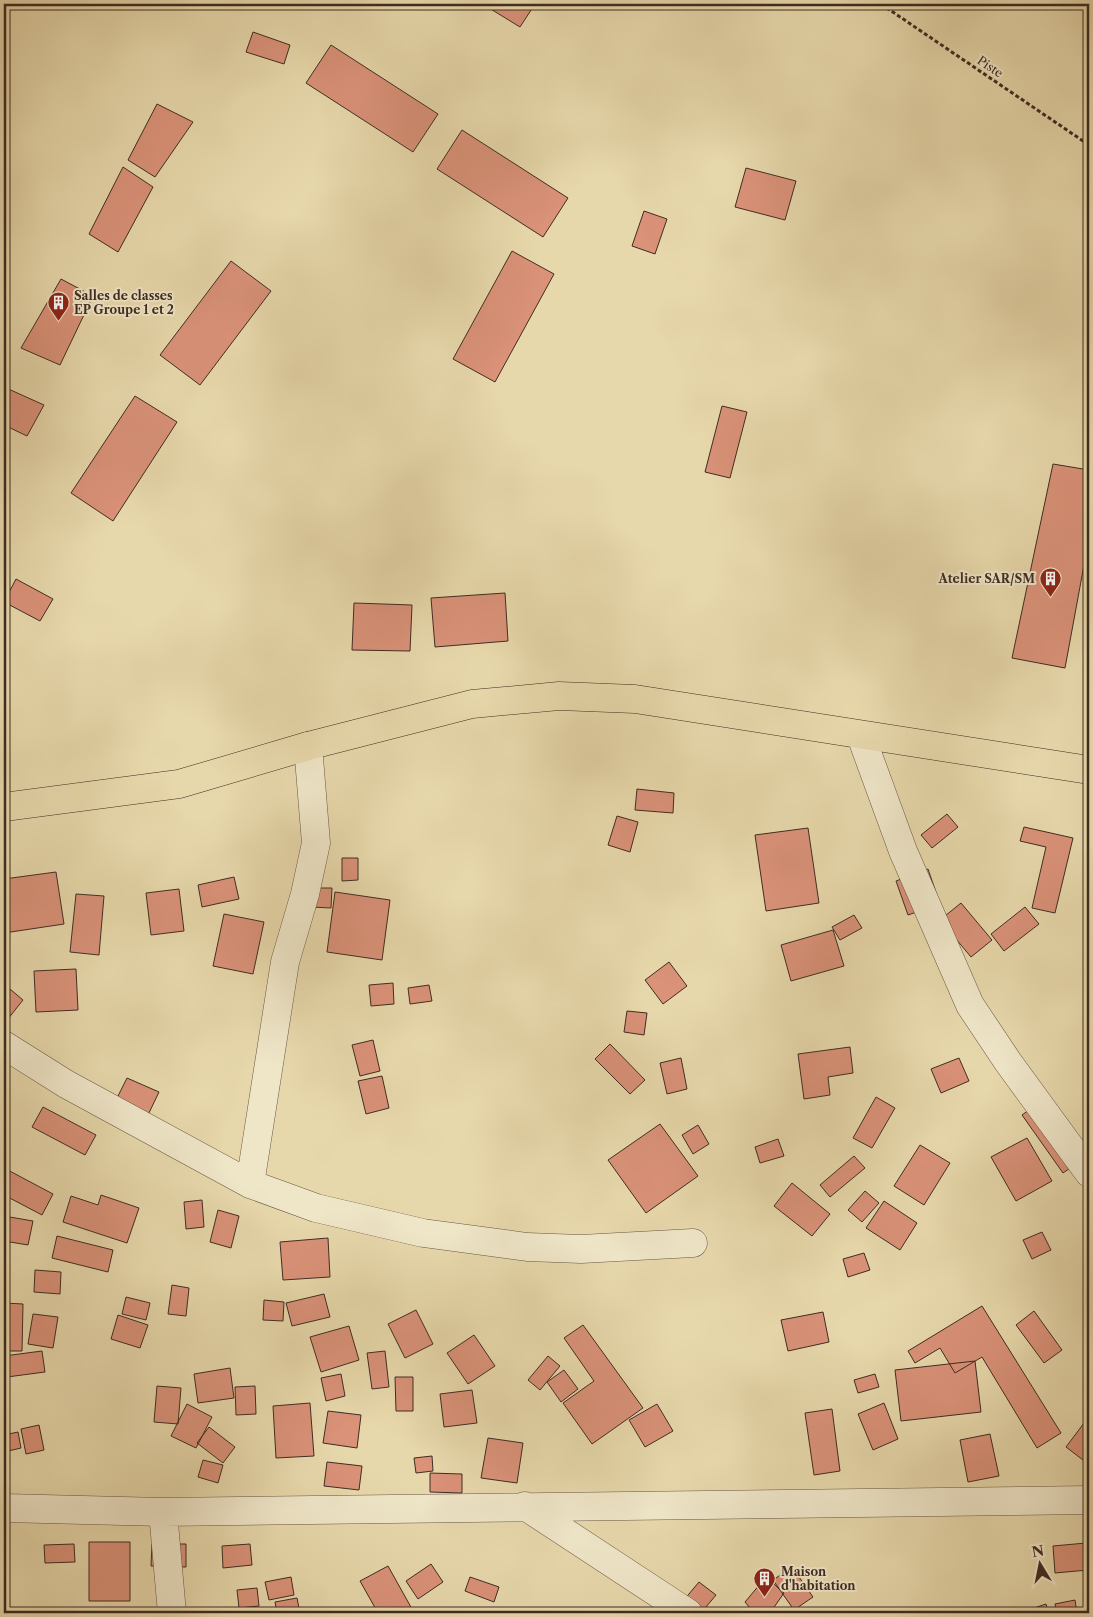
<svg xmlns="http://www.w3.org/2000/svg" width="1093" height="1617" font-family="'Libre Caslon Text',serif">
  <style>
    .building { fill: #da9279; stroke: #3f2c22 }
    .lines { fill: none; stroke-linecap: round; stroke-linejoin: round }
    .minor-casing { stroke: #695744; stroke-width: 29 }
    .major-casing { stroke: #3f2c22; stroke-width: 29 }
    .path { stroke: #3f2c22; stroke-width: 3; stroke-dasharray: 4 2.5; stroke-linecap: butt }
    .minor { stroke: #efe6c8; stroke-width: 28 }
    .major { stroke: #e7d8ab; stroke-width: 28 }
    .labels { text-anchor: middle; stroke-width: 4; stroke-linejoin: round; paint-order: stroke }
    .street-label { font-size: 12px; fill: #3f2c22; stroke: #efe6c8 }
    .poi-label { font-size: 12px; font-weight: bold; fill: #3f2c22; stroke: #efe6c8; text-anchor: start }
  </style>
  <rect width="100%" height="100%" fill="#e7d8ab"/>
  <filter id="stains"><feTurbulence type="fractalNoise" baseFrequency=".004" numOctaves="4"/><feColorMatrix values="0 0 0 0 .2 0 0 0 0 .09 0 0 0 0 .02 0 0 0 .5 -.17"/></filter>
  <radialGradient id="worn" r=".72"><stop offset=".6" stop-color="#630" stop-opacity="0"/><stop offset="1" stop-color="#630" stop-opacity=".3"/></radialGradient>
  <path class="building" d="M492 4H535L520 27 489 8Z
    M253 32 290 45 284 64 246 52Z
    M331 45 438 114 413 152 306 83Z
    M157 104 193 122 155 177 128 160Z
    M462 130 568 198 543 237 437 169Z
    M123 167 153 187 118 252 89 234Z
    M746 168 796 181 785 220 735 207Z
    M644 211 667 219 655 254 632 246Z
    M512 251 554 274 495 382 453 359Z
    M231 261 271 291 200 385 160 355Z
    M61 279 93 296 60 365 21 348Z
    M4 387 44 405 27 436 4 425Z
    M135 396 177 422 113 521 71 493Z
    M722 406 747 412 730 478 705 472Z
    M1053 464 1089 470V538L1065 668 1012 658Z
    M16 579 53 599 40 621 4 602Z
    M505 593 508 641 435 647 431 598Z
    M354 603 412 605 410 651 352 650Z
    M637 789 674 793 673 813 635 810Z
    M947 814 958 827 932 848 921 835Z
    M617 816 638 822 630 852 608 845Z
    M1024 827 1073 838 1055 913 1032 908 1046 847 1020 841Z
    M808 828 819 903 766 911 755 835Z
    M342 858H358V880L342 881Z
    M928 869 940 904 908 915 896 881Z
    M56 872 64 924 4 933V879Z
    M234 877 239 899 202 907 198 885Z
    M312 888H332L331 908 311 907Z
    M179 889 184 931 151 935 146 893Z
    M335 892 390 900 382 960 327 952Z
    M76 894 104 896 99 955 70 952Z
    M961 903 992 940 971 957 940 920Z
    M1025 907 1039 924 1004 951 991 934Z
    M224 914 264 922 253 974 213 966Z
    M854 915 862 928 840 940 832 927Z
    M833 930 844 966 791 981 781 945Z
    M669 962 687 986 663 1004 645 980Z
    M76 969 78 1010 36 1012 34 971Z
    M393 983 394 1004 371 1006 369 985Z
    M4 984 23 1000 4 1024Z
    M429 985 432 1001 410 1004 408 988Z
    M627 1011 647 1013 644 1035 624 1032Z
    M373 1040 380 1071 360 1076 352 1045Z
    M610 1044 645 1080 630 1094 595 1059Z
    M850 1047 853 1073 828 1077 830 1095 804 1099 798 1054Z
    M681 1058 687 1089 667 1094 660 1063Z
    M959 1058 969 1081 941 1093 931 1069Z
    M382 1076 389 1108 366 1114 358 1081Z
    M127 1078 159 1092 148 1115 116 1100Z
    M876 1097 895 1108 872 1148 853 1138Z
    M1047 1097 1089 1155 1063 1173 1022 1115Z
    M43 1107 96 1135 85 1155 32 1127Z
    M660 1124 698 1176 646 1213 608 1160Z
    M698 1125 709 1144 693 1154 682 1135Z
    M1027 1138 1052 1181 1016 1201 991 1157Z
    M778 1139 784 1156 760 1163 755 1147Z
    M920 1145 950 1163 924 1205 894 1186Z
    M854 1156 865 1168 830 1197 820 1185Z
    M4 1168 53 1194 42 1215 4 1195Z
    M792 1183 830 1214 812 1236 774 1206Z
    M865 1191 879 1203 862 1222 848 1210Z
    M101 1195 139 1208 127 1243 63 1222 71 1196 98 1205Z
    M202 1200 204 1227 186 1229 184 1202Z
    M884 1201 917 1223 900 1250 866 1228Z
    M218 1210 239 1216 231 1248 210 1242Z
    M4 1216 33 1221 28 1245 4 1241Z
    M1042 1232 1051 1250 1032 1259 1023 1240Z
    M57 1236 113 1250 108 1272 52 1258Z
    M328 1238 330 1277 283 1280 280 1242Z
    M864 1253 870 1270 848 1277 843 1259Z
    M35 1270 61 1272 60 1294 34 1292Z
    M172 1285 189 1288 186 1316 168 1314Z
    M324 1294 330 1317 292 1326 286 1303Z
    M126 1297 150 1303 146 1320 122 1314Z
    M264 1300 284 1302 283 1321 263 1320Z
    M4 1303 23 1304 22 1351H4Z
    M982 1306 1061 1433 1037 1448 982 1357 955 1373 940 1348 915 1363 908 1351Z
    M416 1310 433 1344 405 1358 388 1324Z
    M1034 1311 1062 1350 1044 1363 1016 1325Z
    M823 1312 829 1342 788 1351 781 1320Z
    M33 1314 58 1317 53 1348 28 1344Z
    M118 1315 148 1325 140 1348 111 1339Z
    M583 1325 643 1408 592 1444 563 1403 594 1381 564 1338Z
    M349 1326 359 1360 321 1372 310 1337Z
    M474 1335 495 1366 468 1384 447 1353Z
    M42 1351 45 1372 7 1377 4 1356Z
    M385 1351 389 1387 372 1389 367 1353Z
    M548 1356 560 1366 540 1390 528 1380Z
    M975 1361 981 1412 901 1421 895 1370Z
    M230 1368 234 1398 198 1403 194 1374Z
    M564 1370 578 1389 561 1402 547 1382Z
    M341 1374 345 1396 326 1401 321 1378Z
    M875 1374 879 1387 858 1393 854 1380Z
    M395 1377H413V1411H396Z
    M157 1386 181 1388 178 1424 154 1422Z
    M255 1386 256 1414 236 1415 235 1387Z
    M472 1390 477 1423 444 1427 440 1394Z
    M310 1403 314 1456 276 1458 273 1406Z
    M884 1403 898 1439 873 1450 858 1414Z
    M187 1404 212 1417 196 1448 171 1436Z
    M657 1404 673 1431 645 1447 629 1420Z
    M832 1409 840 1471 814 1475 805 1413Z
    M328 1411 361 1415 357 1448 323 1443Z
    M1084 1423 1089 1427V1451L1083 1460 1066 1447Z
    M39 1425 44 1450 26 1454 21 1429Z
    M209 1427 235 1447 223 1463 197 1443Z
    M18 1432 21 1448 4 1452V1435Z
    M990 1434 999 1476 968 1482 960 1440Z
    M488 1438 523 1443 517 1483 481 1478Z
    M432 1456 433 1471 416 1473 414 1458Z
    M203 1460 223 1465 218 1483 198 1477Z
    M327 1462 362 1466 359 1490 324 1486Z
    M430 1473 462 1474V1493L430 1492Z
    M89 1542H130V1601H89Z
    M1086 1543 1088 1570 1055 1573 1053 1546Z
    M74 1544 75 1562 45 1563 44 1545Z
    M152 1544H186V1567L151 1566Z
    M250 1544 252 1565 223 1568 222 1546Z
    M431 1564 443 1582 418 1599 406 1581Z
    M388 1566 412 1609 404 1613H378L360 1581Z
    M792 1567 813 1597 794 1610 773 1580Z
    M291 1577 294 1595 269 1600 265 1582Z
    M470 1577 499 1587 494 1602 465 1591Z
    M766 1577 784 1593 770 1613H754L745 1602Z
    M699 1582 716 1595 701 1613 678 1607Z
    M257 1588 259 1606 239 1608 237 1590Z
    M297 1598 300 1613H277L275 1602Z
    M1075 1600 1077 1613H1057L1055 1604Z
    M1046 1604 1049 1613H1029L1028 1610Z
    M122 1608V1613H86V1610Z"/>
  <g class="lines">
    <defs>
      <path id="minor" d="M861 736 903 851 970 1005 1008 1062 1089 1173
        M4 1045 66 1084 250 1184 316 1208 423 1233 527 1247 581 1249 693 1243
        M250 1184 285 962 305 894 316 843 308 746
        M525 1506 688 1613
        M4 1508 163 1512 1089 1500
        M163 1512 172 1613"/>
      <path id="major" d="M4 807 179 784 308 746 472 704 559 696 635 699 1089 770"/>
    </defs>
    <use href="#minor" class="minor-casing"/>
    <use href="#major" class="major-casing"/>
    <path class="path" d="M881 4 1089 145"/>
    <use href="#minor" class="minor"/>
    <use href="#major" class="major"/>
  </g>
  <defs>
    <symbol id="building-pin" viewBox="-11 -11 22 30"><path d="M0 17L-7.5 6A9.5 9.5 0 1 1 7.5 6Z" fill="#8f2418" stroke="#efe6c8"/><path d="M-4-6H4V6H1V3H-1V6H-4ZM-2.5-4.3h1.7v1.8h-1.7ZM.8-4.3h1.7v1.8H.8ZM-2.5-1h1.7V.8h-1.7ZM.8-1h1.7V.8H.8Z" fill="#fff"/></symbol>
  </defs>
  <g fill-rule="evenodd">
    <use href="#building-pin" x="46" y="290" width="25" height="34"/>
    <use href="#building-pin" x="1038" y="566" width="25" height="34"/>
    <use href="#building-pin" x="752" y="1566" width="25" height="34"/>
  </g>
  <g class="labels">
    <g class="street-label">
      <text transform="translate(990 67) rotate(34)" y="4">Piste</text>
    </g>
    <g class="poi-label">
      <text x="74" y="300">Salles de classes<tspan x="74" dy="14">EP Groupe 1 et 2</tspan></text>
      <text x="1035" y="583" text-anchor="end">Atelier SAR/SM</text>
      <text x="781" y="1576">Maison<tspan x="781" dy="14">d'habitation</tspan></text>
    </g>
  </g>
  <rect width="1093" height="1617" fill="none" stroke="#e7d8ab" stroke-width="20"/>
  <rect x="5" y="5" width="1083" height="1607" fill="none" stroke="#3f2c22" stroke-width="2.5"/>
  <rect x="10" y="10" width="1073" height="1597" fill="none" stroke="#3f2c22"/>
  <g transform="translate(1040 1564) rotate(350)" stroke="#efe6c8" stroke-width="4" paint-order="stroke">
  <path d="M0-4L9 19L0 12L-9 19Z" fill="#3f2c22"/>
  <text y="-8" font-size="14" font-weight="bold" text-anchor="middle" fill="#3f2c22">N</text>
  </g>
  <rect width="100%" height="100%" filter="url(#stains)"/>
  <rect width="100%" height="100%" fill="url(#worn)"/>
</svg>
